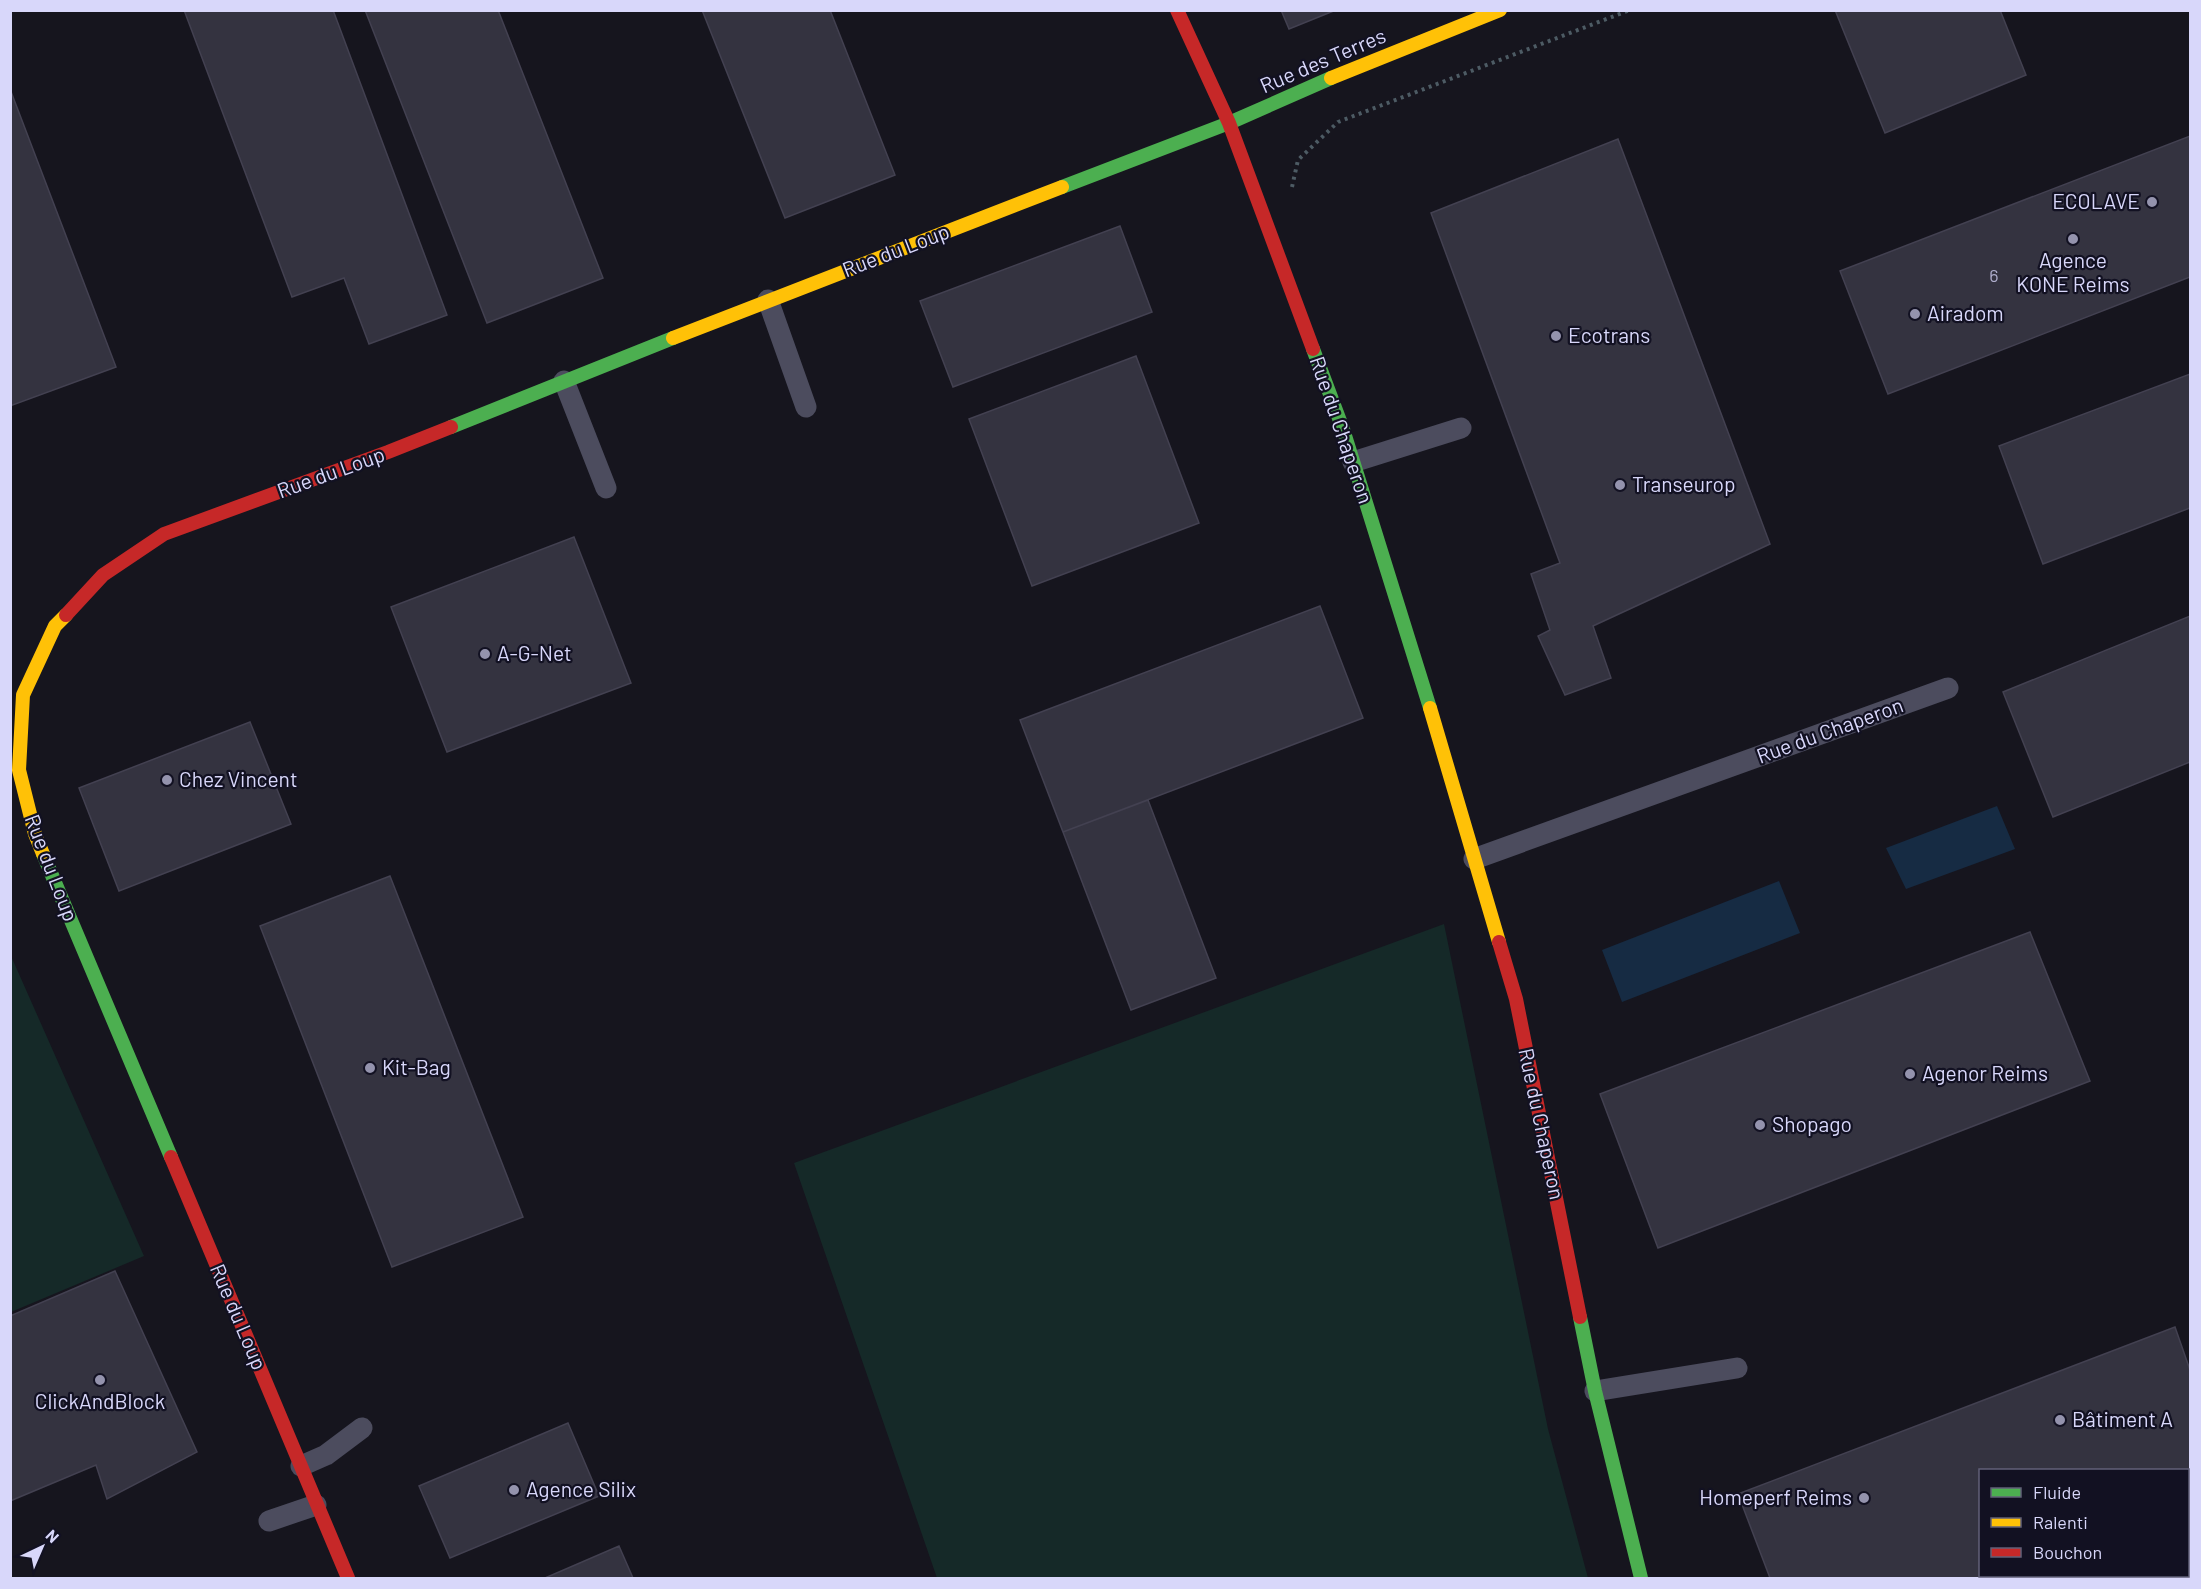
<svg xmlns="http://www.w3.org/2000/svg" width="2201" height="1589" font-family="Barlow,sans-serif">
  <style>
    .green { fill: #152928 }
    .water { fill: #162b43 }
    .building { fill: #343340; stroke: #434151; stroke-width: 1.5 }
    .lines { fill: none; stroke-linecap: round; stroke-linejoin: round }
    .path { stroke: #4d5b64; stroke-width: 4; stroke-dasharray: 3 4.5; stroke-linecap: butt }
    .lane { stroke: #4c4c5e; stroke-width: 21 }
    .fast { stroke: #4caf50; stroke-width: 14 }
    .slow { stroke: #ffc107; stroke-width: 14 }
    .jam { stroke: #c62828; stroke-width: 14 }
    .poi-dot { fill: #9493ad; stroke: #121122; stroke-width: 2 }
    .labels { text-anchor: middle; stroke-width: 4.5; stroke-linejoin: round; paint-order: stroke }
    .number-label { font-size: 18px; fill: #afaecc }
    .street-label { font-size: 21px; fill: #d8d7fa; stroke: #121122 }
    .poi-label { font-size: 21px; fill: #d8d7fa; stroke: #121122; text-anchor: start }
  </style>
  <rect width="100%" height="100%" fill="#16151e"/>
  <path class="green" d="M1444 924 1548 1429 1588 1578H937L794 1163Z
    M11 956 144 1256 11 1312H10Z"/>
  <path class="water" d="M1997 806 2015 849 1906 889 1886 848Z
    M1779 881 1800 933 1622 1002 1602 950Z"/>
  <path class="building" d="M184 10H333L447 315 369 344 344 278 292 297Z
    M365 10H498L603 278 487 323Z
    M702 10H830L895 175 785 218Z
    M1281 10H1336L1289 29Z
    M1835 10H2000L2026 75 1885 133Z
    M10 89 116 367 10 406Z
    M2190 136V277L1888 394 1840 271Z
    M1618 139 1770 544 1593 626 1611 678 1565 695 1538 636 1550 630 1531 574 1560 563 1431 213Z
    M1120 226 1152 312 953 387 920 301Z
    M1136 356 1199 523 1032 586 969 419Z
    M2190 374V508L2043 564 1999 446Z
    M574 537 631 683 447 752 391 607Z
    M1320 606 1363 718 1063 832 1020 720Z
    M2190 616V762L2053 817 2003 692Z
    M250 722 291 824 119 891 79 788Z
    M1148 800 1216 978 1131 1010 1063 832Z
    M390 876 523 1217 392 1267 260 926Z
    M2030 932 2090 1081 1658 1248 1600 1094Z
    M115 1271 197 1452 107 1499 96 1465 10 1501V1316Z
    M2175 1327 2190 1370V1502L2188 1503V1470H1980V1576H1996L1988 1578H1770L1738 1494Z
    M568 1423 599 1496 450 1558 419 1486Z
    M619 1546 633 1578H545Z"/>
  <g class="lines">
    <path class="path" d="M1292 187 1298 160 1338 122 1630 10
      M2188 1531 2190 1530
      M2068 1578 2076 1576"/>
    <path class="lane" d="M768 300 806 407
      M564 381 606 488
      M1353 462 1461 428
      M1474 859 1948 688
      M1595 1391 1737 1368
      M301 1466 326 1455 362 1428
      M269 1521 316 1505"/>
    <path class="fast" d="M1062 187 1229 123 1331 78
      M1313 349 1343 429 1430 708
      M451 427 673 338
      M43 854 171 1157
      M1580 1317 1595 1391 1641 1578"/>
    <path class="slow" d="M1331 78 1500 10
      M673 338 1062 187
      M1430 708 1499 942
      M43 854 35 834 19 770 23 695 55 626 66 615"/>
    <path class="jam" d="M1177 10 1229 123 1313 349
      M66 615 103 575 164 534 388 452 451 427
      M1499 942 1516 999 1580 1317
      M171 1157 348 1578"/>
  </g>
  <g class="poi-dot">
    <circle cx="2152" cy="202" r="6"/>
    <circle cx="2073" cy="239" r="6"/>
    <circle cx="1915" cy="314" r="6"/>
    <circle cx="1556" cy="336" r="6"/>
    <circle cx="1620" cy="485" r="6"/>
    <circle cx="485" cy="654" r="6"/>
    <circle cx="167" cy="780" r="6"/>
    <circle cx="370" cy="1068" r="6"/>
    <circle cx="1910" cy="1074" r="6"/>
    <circle cx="1760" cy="1125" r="6"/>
    <circle cx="100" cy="1380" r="6"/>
    <circle cx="2060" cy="1420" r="6"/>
    <circle cx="514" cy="1490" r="6"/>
    <circle cx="1864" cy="1498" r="6"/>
  </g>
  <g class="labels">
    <g class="number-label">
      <text x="1994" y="282">6</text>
    </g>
    <g class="street-label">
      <text transform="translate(1323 61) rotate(-23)" y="7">Rue des Terres</text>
      <text transform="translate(896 251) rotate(-21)" y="7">Rue du Loup</text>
      <text transform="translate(1341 430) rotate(71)" y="7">Rue du Chaperon</text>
      <text transform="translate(331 473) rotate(-20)" y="7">Rue du Loup</text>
      <text transform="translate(1830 731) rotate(-20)" y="7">Rue du Chaperon</text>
      <text transform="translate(51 868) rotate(69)" y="7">Rue du Loup</text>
      <text transform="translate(1541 1124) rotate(78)" y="7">Rue du Chaperon</text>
      <text transform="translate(238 1317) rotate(67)" y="7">Rue du Loup</text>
    </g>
    <g class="poi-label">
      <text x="2140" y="209" text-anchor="end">ECOLAVE</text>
      <text x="2073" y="268" text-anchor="middle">Agence<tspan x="2073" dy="24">KONE Reims</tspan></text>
      <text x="1927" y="321">Airadom</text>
      <text x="1568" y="343">Ecotrans</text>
      <text x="1632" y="492">Transeurop</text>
      <text x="497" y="661">A-G-Net</text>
      <text x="179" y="787">Chez Vincent</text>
      <text x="382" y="1075">Kit-Bag</text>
      <text x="1922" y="1081">Agenor Reims</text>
      <text x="1772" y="1132">Shopago</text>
      <text x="100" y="1409" text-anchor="middle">ClickAndBlock</text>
      <text x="2072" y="1427">Bâtiment A</text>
      <text x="526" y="1497">Agence Silix</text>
      <text x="1852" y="1505" text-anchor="end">Homeperf Reims</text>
    </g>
  </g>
  <rect width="2201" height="1589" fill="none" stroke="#d8d7fa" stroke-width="24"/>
  <rect x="1979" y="1469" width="210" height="108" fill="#121122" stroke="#616078" stroke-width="1.5"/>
  <rect x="1991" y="1488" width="30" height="9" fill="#4caf50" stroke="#616078" stroke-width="1.5"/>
  <text x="2033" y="1499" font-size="18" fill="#d8d7fa">Fluide</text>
  <rect x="1991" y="1518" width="30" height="9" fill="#ffc107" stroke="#616078" stroke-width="1.5"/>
  <text x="2033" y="1529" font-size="18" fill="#d8d7fa">Ralenti</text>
  <rect x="1991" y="1548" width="30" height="9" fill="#c62828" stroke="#616078" stroke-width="1.5"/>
  <text x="2033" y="1559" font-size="18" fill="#d8d7fa">Bouchon</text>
  <g transform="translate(42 1547) rotate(44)" stroke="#121122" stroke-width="4.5" paint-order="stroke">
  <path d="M0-4.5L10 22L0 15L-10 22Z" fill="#d8d7fa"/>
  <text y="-9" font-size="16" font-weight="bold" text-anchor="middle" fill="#d8d7fa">N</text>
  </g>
</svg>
